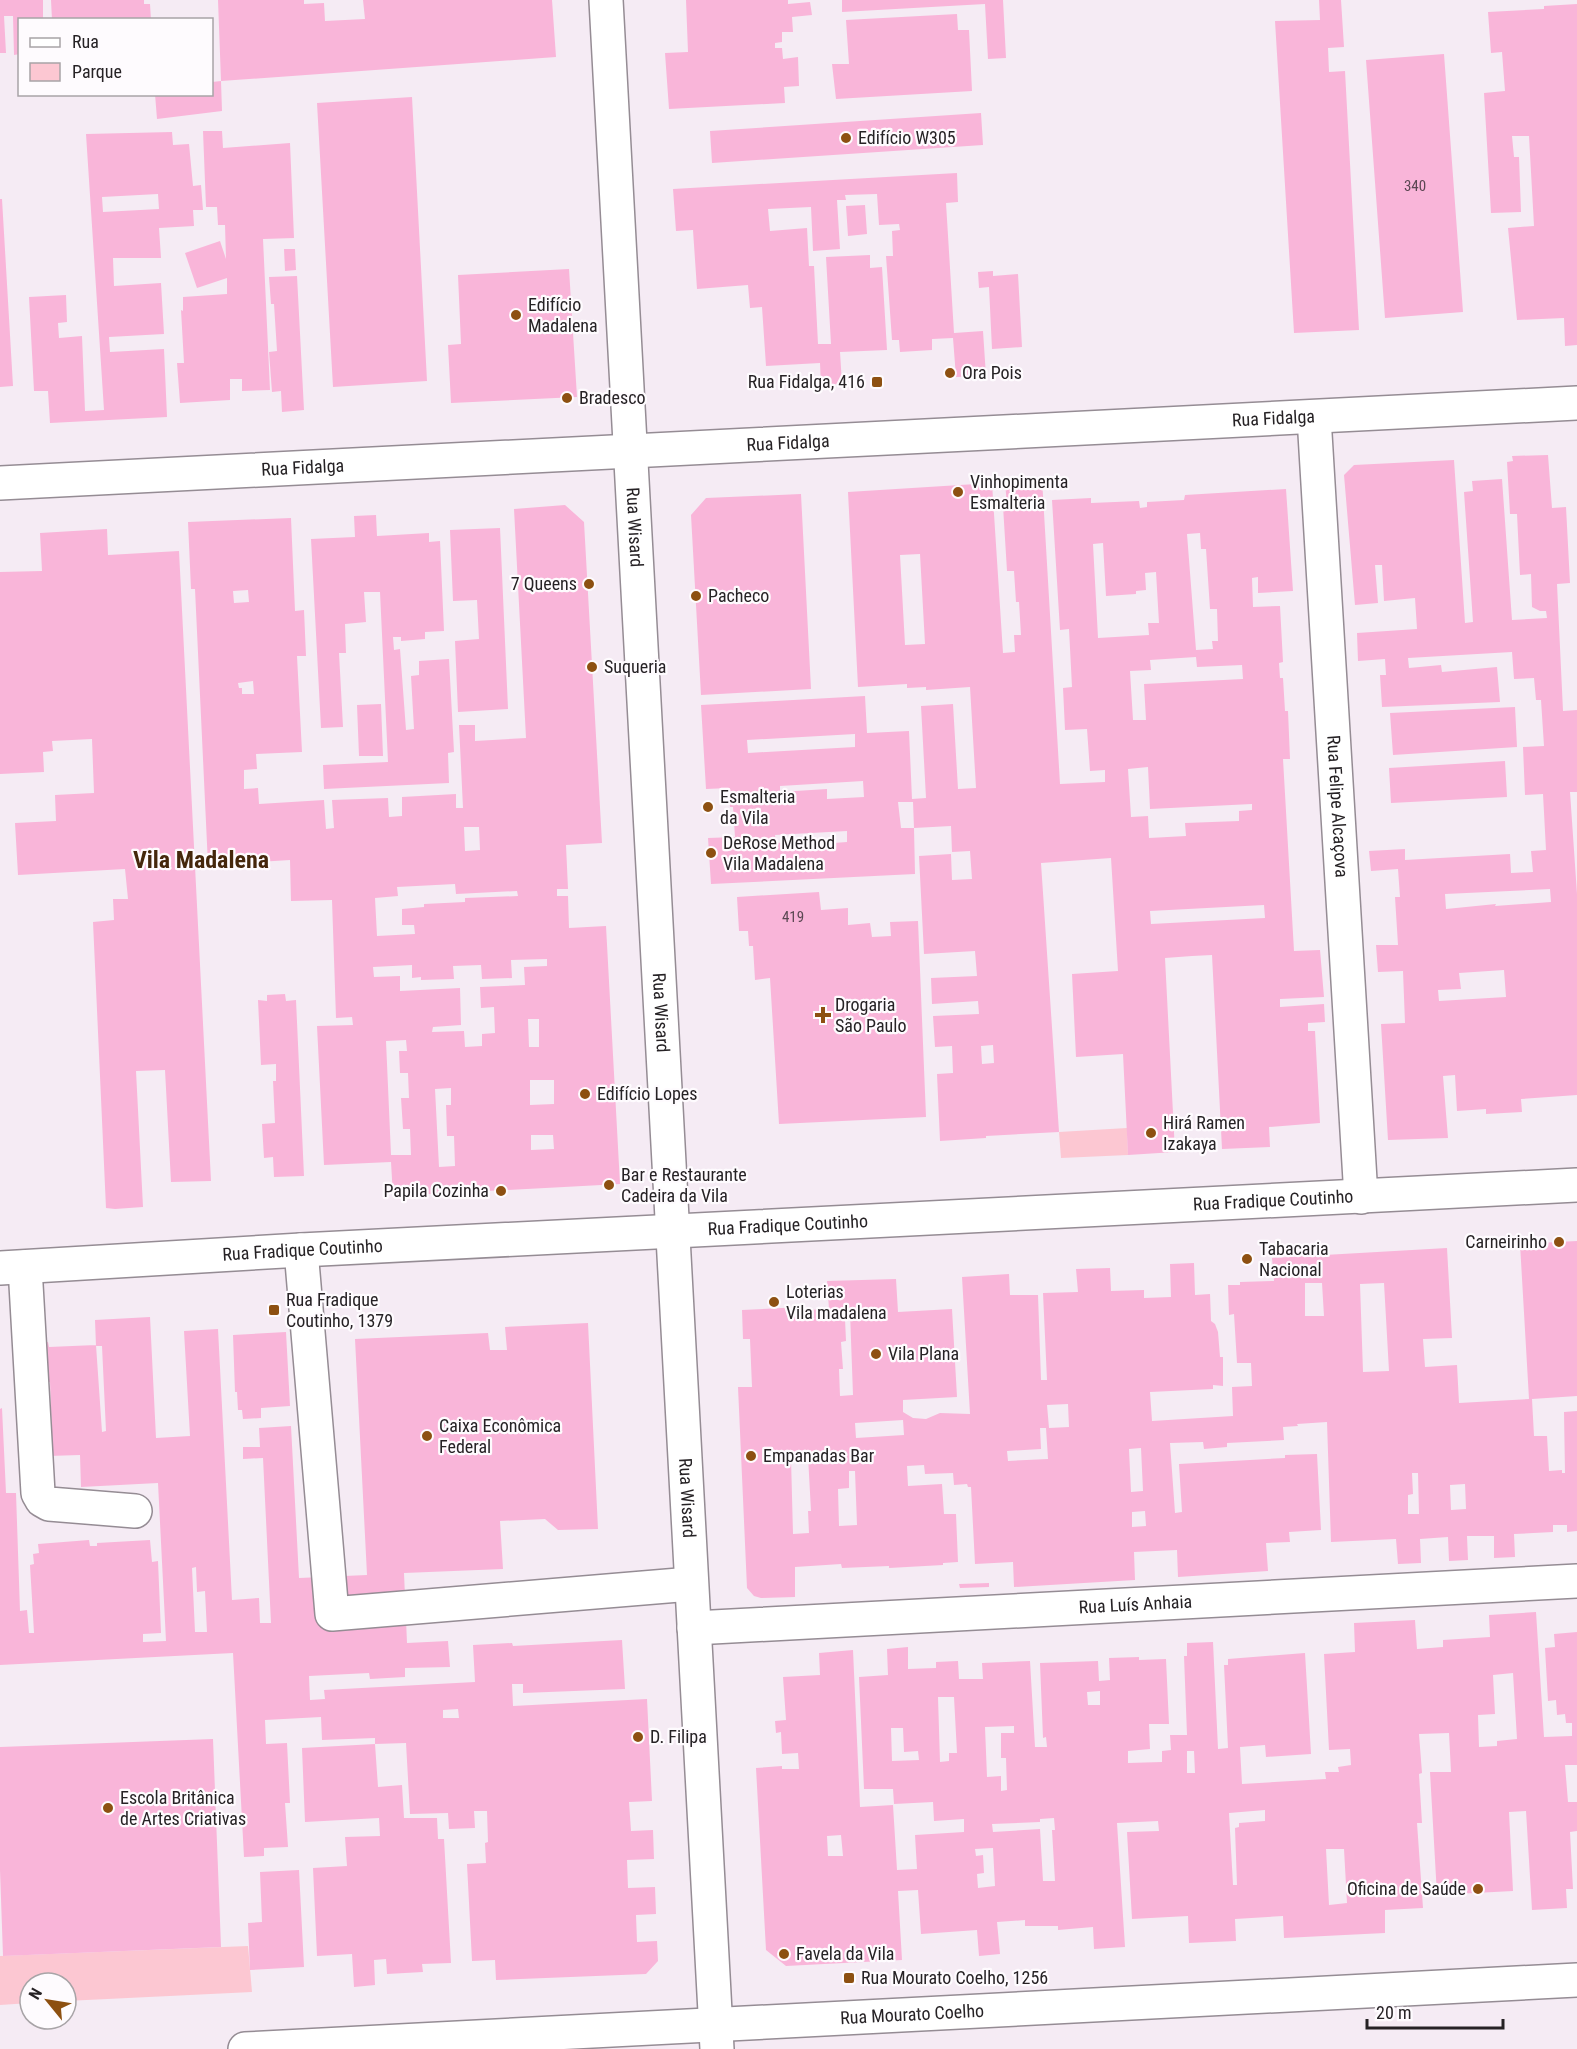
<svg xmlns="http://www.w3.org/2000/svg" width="1577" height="2049" font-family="'Roboto Condensed',sans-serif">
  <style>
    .green { fill: #fcc7d2 }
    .building { fill: #f9b5d9; fill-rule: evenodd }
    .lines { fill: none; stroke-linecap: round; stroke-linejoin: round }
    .minor-casing { stroke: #958c94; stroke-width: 36 }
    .minor { stroke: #fff; stroke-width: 33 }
    .poi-dot { fill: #8d5011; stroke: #fefbfe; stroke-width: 2 }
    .labels { text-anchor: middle; stroke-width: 4.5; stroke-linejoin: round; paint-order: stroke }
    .number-label { font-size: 15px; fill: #5b4752 }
    .poi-label { font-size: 18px; fill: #262225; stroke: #fefbfe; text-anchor: start }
    .street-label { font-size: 18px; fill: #262225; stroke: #fefbfe }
    .district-label { font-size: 24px; font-weight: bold; fill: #45270c; stroke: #fefbfe }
  </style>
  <rect width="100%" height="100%" fill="#f5ebf4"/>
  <path class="green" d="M1127 1128 1128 1155 1061 1158 1059 1132Z
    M248 1946 252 1992 66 2001V1983H30V2003L0 2005V1956Z"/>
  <path class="building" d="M0 0H43V20H20V54L14 55 13 16H4L6 53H0Z
    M51 0H144V4H150L151 20H52Z
    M218 0H304V4L324 3 325 21 365 19 363 0H552L556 57 221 81Z
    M686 0H788V4L810 2 812 15 792 17 793 32H782V42L775 43V48H782L783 59 798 57 799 86 784 87 785 103 669 109 665 53 688 52Z
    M842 0H1003L1006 58 988 59 985 4 842 12Z
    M1319 0H1341L1344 47 1328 48 1329 72 1345 71 1359 330 1294 333 1275 21 1320 20Z
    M1577 4V345L1565 346 1564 318 1517 320 1508 228 1534 226 1529 136H1512L1514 157H1519L1521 212 1491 213 1484 93 1505 91 1502 52 1491 53 1488 12 1544 9V6Z
    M957 14 958 30H969L972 91 836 99 832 64H849L846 20Z
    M1444 54 1463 312 1385 318 1366 60Z
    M221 81 222 111 157 119 155 94H212V82Z
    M412 97 427 381 333 387 317 103Z
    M981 113 983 145 712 163 710 131Z
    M203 131H222L223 148 290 143 294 238 263 239 270 390 242 391V379H230V400L180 403 177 363H184L181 310 183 311V297L227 294V278L197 288 185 253 220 241 226 259 225 225H218L217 207H206Z
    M172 132 173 145 189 144 193 186 201 185 203 210H193L194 226 159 228 161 258H113L114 286 161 283 164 334 109 337 110 352 164 349 167 417 50 423 48 391H34L29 297 66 295 67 322 58 323 59 338 82 336 85 411 104 410 86 134ZM158 194 159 209 103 212 102 197Z
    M957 173 958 202 946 203 954 333 983 331 986 376 956 377 953 338 932 339V350L900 352 899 340H892L886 256H893L892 231 900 230 899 224 879 225 877 194 845 195 846 200H837L840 249 813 251 811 207 768 209 770 231 807 228 809 266H814L818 344H831L826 257 870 255V268L882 267 887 350 840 352 842 384 821 385 820 363 766 366 762 307 750 308 748 285 697 289 693 230 676 231 673 189Z
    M0 199H2L13 386 0 387Z
    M865 205 867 234 848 236 846 206Z
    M284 249H295L296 270 285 271Z
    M569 269 577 397 451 403 448 345 461 344 458 275Z
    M993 271V276L1018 274 1022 347 992 349 989 287 979 288 978 272Z
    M297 276 304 410 282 412 281 391 272 392 269 352 277 351 274 304H271L269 277Z
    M1548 455 1552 508 1566 507 1570 583 1557 584 1563 711 1577 710V792H1570L1577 894V1095L1521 1099 1522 1112 1486 1114V1109L1457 1111 1455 1075 1443 1076 1448 1138 1388 1140 1381 1024 1405 1023 1403 971 1378 972 1376 945H1398L1395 897H1400L1398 869 1371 871 1369 851 1405 849V860L1510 854 1511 873 1533 872 1531 851 1546 850 1543 794 1525 795 1523 747 1544 746 1541 700H1536L1534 678 1514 679 1512 652 1408 658 1409 668 1441 665 1442 672 1497 667 1500 702 1382 707 1380 675H1386L1385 659 1358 661 1357 633 1417 629 1415 598 1384 601 1382 565H1375L1378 603 1355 605 1344 475 1354 465 1454 460 1465 623 1473 622 1464 492 1473 491 1472 481 1502 479 1512 620 1547 618 1546 611H1540L1532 607 1531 574 1520 575 1517 514H1510L1507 462 1513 461 1512 456ZM1550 889 1551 902 1495 906 1496 904 1446 909 1445 894ZM1504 970 1506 997 1439 1001 1438 990 1461 989 1459 973Z
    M1042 479 1060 784 1105 782V770L1090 771 1087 729 1065 730 1063 688 1072 687 1069 629 1060 630 1052 500 1091 498V503L1139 501 1140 508 1147 507V502L1184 500 1185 495 1286 489 1293 591 1258 593V577L1252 578 1253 607 1280 606 1283 662 1279 663 1280 678H1283L1285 711H1288L1290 759H1283L1294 951 1320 950 1324 997 1280 999V1007L1324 1004 1325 1022 1308 1023V1031H1315L1320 1123 1269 1127 1270 1147 1222 1149 1212 955 1192 956 1165 958 1175 1152 1128 1155 1123 1054 1076 1057 1072 974 1118 971 1111 858 1041 863 1059 1132 986 1136V1138L940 1141 937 1074 953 1073 952 1046 935 1047 933 1016 979 1014 978 1001 932 1004 931 978 977 976 975 951 924 954 919 856 951 854 952 880 972 879 970 851 952 852 951 826 914 828 915 874 711 884 708 838 735 837 733 807H730L729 788 706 789 701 705 865 696 867 733 909 731 912 799 926 798 921 706 953 704 958 789 976 788 970 687 926 690V687L907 688V684L858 687 848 492 992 483 1003 653 1015 652 1014 635H1021L1019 602H1016L1014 571H1007L1003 506H1007L1005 481ZM1200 533 1201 549H1206L1210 609H1217L1218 641H1212L1213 649 1196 650 1187 534ZM1103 543 1106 596 1136 594V591L1146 590 1145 573 1156 572 1159 623H1148L1149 635 1098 638 1093 544ZM920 554 925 644 905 645 900 555ZM1196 657 1197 667 1242 665 1243 679 1144 684 1146 720H1133L1130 671 1151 670 1150 660ZM855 734V747L748 753 747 740ZM1148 767 1150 809 1252 804V810L1239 811V821L1185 823 1186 836 1149 838 1148 816 1131 817 1128 769ZM863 781 864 797 827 799V789L780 792V786ZM898 802H913L914 828H901ZM847 831V842L820 844V840L776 843 775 835ZM1264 905 1265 918 1151 924 1150 911ZM993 1045 994 1063 982 1064 981 1046Z
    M801 494 811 689 701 695 691 515 706 498Z
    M565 505 584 522 602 843 566 845 568 889H557V896H568L569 928 606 926 620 1184 393 1196 391 1162 324 1165 317 1026 353 1025 352 1017 336 1018 332 900 291 901 290 860 208 865 195 589H191L188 522 291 518 295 611 304 610 306 656H297L302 752 256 754 257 769 244 770V789L258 788 259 804 324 800 326 829 334 828 332 800 388 798 389 817 402 816V797L456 794V808H463L459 725H475V741L526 738 514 509ZM248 590 249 602 234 603 233 591ZM253 681 254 694H242V688H239L238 683ZM464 827H479L480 850 465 851ZM455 884 456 894 517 891 518 896 465 898V902L424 904V907L402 909V925H414L415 934 377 936 375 898 398 896 397 887ZM547 959V966L524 967 525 985 480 987 481 1008 494 1007 495 1033 482 1034V1046L465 1047 464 1031 432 1032 433 1027 461 1025 460 988 400 991V976L374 977 373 967 412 965V978L421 977V980L454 979 453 966 481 965 482 979 512 978 511 960ZM528 1019H539V1047H529ZM406 1040 407 1051H399L400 1073H408L409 1098H401L403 1129H410L411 1155H391L386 1041ZM530 1080H554V1104L530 1105ZM451 1088V1105H446L447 1136H454L455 1166 439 1167 435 1089ZM531 1135H553L554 1149 531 1150Z
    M376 515 377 536 429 533V542L440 541 444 631 425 632V639L401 641V637H393L394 650 400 649 406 730 414 729 411 676 419 675V661L449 659 454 752 448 753 449 783 324 789 323 765 388 762 380 592H364L366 622 345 624 346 653H339L343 727 321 728 311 539 355 537 354 516Z
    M500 528 508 709 458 712 455 641 479 639 477 600 453 601 450 530Z
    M107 529 108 555 179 551 211 1181 171 1182 165 1070 136 1071 143 1207 115 1209 106 1208 93 922 114 920 113 899H128L125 869 18 875 15 823 56 821 55 795 94 793 92 739 52 741 53 751 43 752 44 772 0 774V572L42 571 40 533Z
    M381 704 383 756H359L357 705Z
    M1515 707 1517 747 1393 755 1390 713Z
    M1505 761 1507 797 1391 803 1389 768Z
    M819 892 821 910 848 908V925L870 923 872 937 891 936 890 922 918 921 926 1117 779 1124 770 978 755 980 753 946H749L748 931H739L737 897Z
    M285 994 286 1001 296 1000 304 1176 274 1177 273 1157 264 1158 262 1124 275 1123 273 1081H276V1064L261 1065 258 1000 267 1001V995Z
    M1577 1241V1396L1532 1399 1534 1436H1547L1549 1471 1562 1470V1473H1565L1564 1412 1577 1411V1531L1567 1532V1525H1553V1532L1514 1534 1515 1557 1494 1558V1536H1467L1468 1560 1449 1561 1448 1537 1420 1539 1421 1563 1398 1564 1396 1539 1331 1542 1327 1422 1297 1424 1298 1426 1283 1427 1284 1440 1227 1443V1447L1204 1449 1203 1442 1170 1443 1175 1513 1182 1512 1179 1464 1285 1458V1455L1317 1454 1321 1530 1289 1532 1290 1542 1266 1543 1268 1571 1178 1577 1177 1550 1134 1552 1135 1580 1014 1587 1013 1562 975 1564 971 1487H968L967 1484 954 1485 953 1473 925 1474 924 1465 907 1466 908 1486 942 1484 944 1514H956L958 1562 943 1563V1565L889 1568V1566L842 1568 841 1564 795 1567V1597L761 1598 754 1596 747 1588 738 1387H752L750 1339H743L742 1310 802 1307V1310L829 1309 827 1281 896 1279 898 1312 952 1309 957 1397 903 1400V1412L913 1418 926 1419 940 1413 970 1414 962 1277 1009 1274 1010 1295H1038L1041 1380H1047L1043 1293 1078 1292 1076 1269 1110 1268 1111 1291 1144 1290V1298L1171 1297 1170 1264 1194 1263 1195 1295 1210 1294 1211 1321 1215 1324 1218 1332 1220 1357H1223V1386L1213 1385V1389L1150 1392 1152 1421 1233 1416 1232 1387 1252 1386 1251 1363H1237L1234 1314 1229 1315 1228 1285H1240V1282L1274 1281 1272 1258 1447 1248 1452 1338 1423 1339 1425 1367 1457 1365 1459 1403 1529 1399 1520 1244ZM1305 1283H1322L1324 1316H1305ZM1384 1283 1389 1371 1363 1372 1360 1284ZM850 1312 853 1395 840 1396 839 1369H843L841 1342 846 1341 845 1319H833V1313ZM1068 1404 1069 1427 1049 1428 1047 1405ZM903 1420 904 1435 856 1438 855 1423ZM1040 1428H1046L1048 1459 1008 1461 1007 1451 1041 1449ZM1141 1448 1143 1491 1131 1492 1129 1449ZM808 1456 811 1511H808L809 1533 793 1534 791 1458ZM849 1471H855L857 1525 839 1526 838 1489 849 1488ZM1412 1473H1418L1419 1514H1408V1495L1413 1494ZM1465 1484 1466 1509 1451 1510 1450 1485ZM1145 1511 1146 1526 1132 1527V1512Z
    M150 1317 156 1438 190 1436 184 1331 218 1329 232 1600 259 1598 260 1623H271L263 1458 243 1459V1447H260L259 1428 291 1426 299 1578 367 1575 355 1339 488 1333 490 1350H507L505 1327 588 1323 598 1529 558 1530 545 1519 500 1521 503 1569 404 1573 407 1643 448 1641 450 1667 405 1668V1677L370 1679 369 1673 309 1676 310 1700 325 1699 324 1690 475 1682 473 1645 512 1643 513 1646 622 1640 625 1689 523 1693V1684H512L513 1706 647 1699 652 1801 629 1802 631 1831 653 1830 654 1859 627 1860 628 1888 655 1887 656 1914 636 1915 637 1942 657 1941 658 1961 646 1974 496 1980 495 1960 472 1961 467 1864 486 1863 485 1843 488 1842 487 1811H474L475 1828 449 1829 448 1813 410 1814 406 1743 375 1744 378 1787 402 1785 404 1818H437L438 1839H444L451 1963 422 1964 423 1972 387 1974 386 1959 374 1960 375 1985 354 1987 352 1954 317 1956 313 1868 347 1866 345 1837 380 1836 379 1818 305 1822 302 1748 375 1744V1738L322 1740 321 1717 265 1720 266 1744 287 1743 290 1803H285L288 1847 264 1848V1856L244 1857 233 1653 0 1665V1409L2 1408 6 1493H16L20 1611 27 1610 29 1633H34L30 1565 34 1564 33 1554 39 1553 38 1544 89 1540 90 1546H97V1543L150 1540 152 1562 158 1561 161 1633 143 1634V1642L166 1641 158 1483 81 1487 80 1455 48 1456 46 1434 52 1435 50 1382H43L42 1343 48 1342 49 1347 96 1345 102 1432 106 1431 102 1346H96L95 1320ZM196 1567 197 1592 205 1591 207 1632H195L192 1568ZM458 1709 459 1718H443V1710Z
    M286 1332 290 1406 261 1408V1418L243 1419 242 1410H238L237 1392H235L233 1335Z
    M989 1583V1587L960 1588 959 1584Z
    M1536 1612 1544 1737 1572 1736V1723H1566L1565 1714 1557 1715 1556 1700 1548 1701 1545 1648 1555 1647 1554 1634 1577 1632V1765H1565L1568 1802H1577V1831L1570 1832 1573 1889H1566L1567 1908 1532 1910 1526 1811 1509 1812 1513 1891 1437 1895 1430 1772H1451L1449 1733 1419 1734 1422 1773 1419 1774 1422 1823H1417L1423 1908 1385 1910V1933L1284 1938 1283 1916 1235 1919 1236 1941 1189 1943 1188 1916 1132 1919 1127 1832 1159 1831 1158 1821 1117 1823 1125 1947 1094 1949 1093 1927 1058 1930V1926H1025V1920L997 1922 1000 1954 979 1956 977 1930 921 1934 918 1890 898 1891 902 1960 786 1966 766 1950 756 1768 782 1766V1769H799L798 1753 782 1754 781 1732 776 1733 775 1721 786 1720 783 1677 820 1675 819 1653 853 1650 860 1807 893 1805 897 1870 917 1869 915 1835 964 1832V1819L934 1821 933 1802 894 1804 893 1789H864L859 1677 888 1675 887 1649 908 1647V1669L936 1668V1662L958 1661 959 1679H983L982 1663 1030 1661 1035 1747H1047L1046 1737 1043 1738 1040 1663 1098 1661 1099 1681 1110 1680 1109 1658 1139 1657V1660L1166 1659 1169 1724H1149L1150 1749 1128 1751V1763L1162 1762V1751L1171 1750 1170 1735H1187L1184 1656H1187V1643L1213 1642 1218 1749 1228 1748 1224 1665H1228V1659L1305 1653 1311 1754 1266 1757 1265 1745 1240 1747 1242 1784 1326 1779 1325 1772H1339L1338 1767 1351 1765 1350 1749 1329 1750 1324 1654 1355 1652 1354 1623 1415 1620 1417 1649 1443 1647V1640L1490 1637 1489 1615ZM1513 1673 1517 1739 1497 1741V1746L1479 1747 1478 1715 1495 1714 1493 1675ZM1100 1691V1705H1088L1087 1692ZM938 1697H954L957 1753H949V1761L940 1762ZM1014 1726V1733H1001V1758H1006L1007 1790 1001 1791V1776L987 1777 985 1727ZM891 1728H903L904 1752 918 1751 919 1760 892 1761ZM1187 1751H1194L1195 1773H1187ZM1265 1810V1821L1239 1823V1827L1235 1828 1237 1885H1233L1229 1813ZM1054 1818 1055 1830H1052L1055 1881H1043L1040 1829 993 1832 992 1824 1040 1822V1819ZM841 1835 843 1856H828L827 1836ZM993 1848 995 1886 978 1888 977 1874 984 1873 983 1855 976 1856 975 1849ZM1326 1849H1344L1347 1903 1329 1905Z
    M213 1739 221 1947 3 1956 0 1870V1747Z
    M299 1870 304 1967 250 1970 248 1923 262 1922 260 1872Z"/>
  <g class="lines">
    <defs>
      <g id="minor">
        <path id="s1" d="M606 0 717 2049"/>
        <path id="s2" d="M1314 417 1361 1197"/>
        <path id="s3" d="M0 483 1577 403"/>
        <path d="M301 1250 332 1614 691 1584"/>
        <path d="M25 1267 38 1493 42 1500 49 1504 135 1511"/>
        <path id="s4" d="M0 1268 301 1250 1577 1185"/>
        <path id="s5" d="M694 1628 1577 1581"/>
        <path id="s6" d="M245 2049 1577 1980"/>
      </g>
    </defs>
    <use href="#minor" class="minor-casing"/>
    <use href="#minor" class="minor"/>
  </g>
  <g class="poi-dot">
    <circle cx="846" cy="138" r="6"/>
    <circle cx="516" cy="315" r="6"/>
    <circle cx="950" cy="373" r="6"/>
    <rect x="871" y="376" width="12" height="12" rx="3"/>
    <circle cx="567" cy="398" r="6"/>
    <circle cx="958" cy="492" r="6"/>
    <circle cx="589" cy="584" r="6"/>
    <circle cx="696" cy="596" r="6"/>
    <circle cx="592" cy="667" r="6"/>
    <circle cx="708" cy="807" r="6"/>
    <circle cx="711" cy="853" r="6"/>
    <path d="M820 1006h6v6h6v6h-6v6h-6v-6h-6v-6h6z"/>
    <circle cx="585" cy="1094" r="6"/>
    <circle cx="1151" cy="1133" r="6"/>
    <circle cx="609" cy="1185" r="6"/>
    <circle cx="501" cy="1191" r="6"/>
    <circle cx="1559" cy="1242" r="6"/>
    <circle cx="1247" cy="1259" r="6"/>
    <circle cx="774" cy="1302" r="6"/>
    <rect x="268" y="1304" width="12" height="12" rx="3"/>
    <circle cx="876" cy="1354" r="6"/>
    <circle cx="427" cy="1436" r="6"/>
    <circle cx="751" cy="1456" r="6"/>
    <circle cx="638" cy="1737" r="6"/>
    <circle cx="108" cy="1808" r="6"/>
    <circle cx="1478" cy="1889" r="6"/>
    <circle cx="784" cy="1954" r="6"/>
    <rect x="843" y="1972" width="12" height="12" rx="3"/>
  </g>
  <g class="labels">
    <g class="number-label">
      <text x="1415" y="191">340</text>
      <text x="793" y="922">419</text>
    </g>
    <g class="poi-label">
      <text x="858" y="144">Edifício W305</text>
      <text x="528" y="311">Edifício<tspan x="528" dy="21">Madalena</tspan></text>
      <text x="962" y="379">Ora Pois</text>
      <text x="865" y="388" text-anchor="end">Rua Fidalga, 416</text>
      <text x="579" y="404">Bradesco</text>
      <text x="970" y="488">Vinhopimenta<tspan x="970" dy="21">Esmalteria</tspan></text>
      <text x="577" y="590" text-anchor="end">7 Queens</text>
      <text x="708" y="602">Pacheco</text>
      <text x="604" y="673">Suqueria</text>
      <text x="720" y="803">Esmalteria<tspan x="720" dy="21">da Vila</tspan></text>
      <text x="723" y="849">DeRose Method<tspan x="723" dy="21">Vila Madalena</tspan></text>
      <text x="835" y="1011">Drogaria<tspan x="835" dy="21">São Paulo</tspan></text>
      <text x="597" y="1100">Edifício Lopes</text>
      <text x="1163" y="1129">Hirá Ramen<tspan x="1163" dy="21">Izakaya</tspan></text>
      <text x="621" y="1181">Bar e Restaurante<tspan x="621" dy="21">Cadeira da Vila</tspan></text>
      <text x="489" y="1197" text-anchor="end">Papila Cozinha</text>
      <text x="1547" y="1248" text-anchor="end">Carneirinho</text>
      <text x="1259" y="1255">Tabacaria<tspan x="1259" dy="21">Nacional</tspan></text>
      <text x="786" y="1298">Loterias<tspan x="786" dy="21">Vila madalena</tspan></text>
      <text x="286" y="1306">Rua Fradique<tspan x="286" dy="21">Coutinho, 1379</tspan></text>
      <text x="888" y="1360">Vila Plana</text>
      <text x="439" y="1432">Caixa Econômica<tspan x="439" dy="21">Federal</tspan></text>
      <text x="763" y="1462">Empanadas Bar</text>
      <text x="650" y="1743">D. Filipa</text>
      <text x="120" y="1804">Escola Britânica<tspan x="120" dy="21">de Artes Criativas</tspan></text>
      <text x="1466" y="1895" text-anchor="end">Oficina de Saúde</text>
      <text x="796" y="1960">Favela da Vila</text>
      <text x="861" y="1984">Rua Mourato Coelho, 1256</text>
    </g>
    <g class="street-label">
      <text dy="6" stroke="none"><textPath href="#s3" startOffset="1275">Rua Fidalga</textPath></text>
      <text dy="6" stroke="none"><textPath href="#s3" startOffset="789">Rua Fidalga</textPath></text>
      <text dy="6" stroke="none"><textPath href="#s3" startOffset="303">Rua Fidalga</textPath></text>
      <text dy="6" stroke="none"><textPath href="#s1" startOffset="528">Rua Wisard</textPath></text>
      <text dy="6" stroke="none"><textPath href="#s2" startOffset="390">Rua Felipe Alcaçova</textPath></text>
      <text dy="6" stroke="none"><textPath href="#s1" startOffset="1014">Rua Wisard</textPath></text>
      <text dy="6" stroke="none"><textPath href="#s4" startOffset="1275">Rua Fradique Coutinho</textPath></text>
      <text dy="6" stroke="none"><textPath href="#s4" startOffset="789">Rua Fradique Coutinho</textPath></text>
      <text dy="6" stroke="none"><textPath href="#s4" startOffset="303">Rua Fradique Coutinho</textPath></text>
      <text dy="6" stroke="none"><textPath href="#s1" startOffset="1500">Rua Wisard</textPath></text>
      <text dy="6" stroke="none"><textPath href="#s5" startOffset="442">Rua Luís Anhaia</textPath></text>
      <text dy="6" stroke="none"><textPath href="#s6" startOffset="668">Rua Mourato Coelho</textPath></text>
    </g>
    <g class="district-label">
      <text x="201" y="868">Vila Madalena</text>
    </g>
  </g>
  <rect x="18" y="18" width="195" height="78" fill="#fefbfe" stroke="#a8a4a7" stroke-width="1.5"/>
  <rect x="30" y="38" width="30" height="9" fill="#ffffff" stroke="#a8a4a7" stroke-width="1.5"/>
  <text x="72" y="48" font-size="18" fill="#262225">Rua</text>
  <rect x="30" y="63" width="30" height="18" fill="#fcc7d2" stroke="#a8a4a7" stroke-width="1.5"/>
  <text x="72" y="78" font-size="18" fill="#262225">Parque</text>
  <g transform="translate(48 2001) rotate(300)"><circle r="28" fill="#fefbfe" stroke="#a8a4a7" stroke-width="1.5"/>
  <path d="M0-4.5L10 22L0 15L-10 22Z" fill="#8d5011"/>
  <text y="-9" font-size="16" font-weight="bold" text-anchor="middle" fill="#262225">N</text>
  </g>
  <path d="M1367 2019v9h136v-9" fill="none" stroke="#262225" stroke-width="3"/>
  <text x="1376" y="2019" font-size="18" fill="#262225" stroke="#fefbfe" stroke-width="4.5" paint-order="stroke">20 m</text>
</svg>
